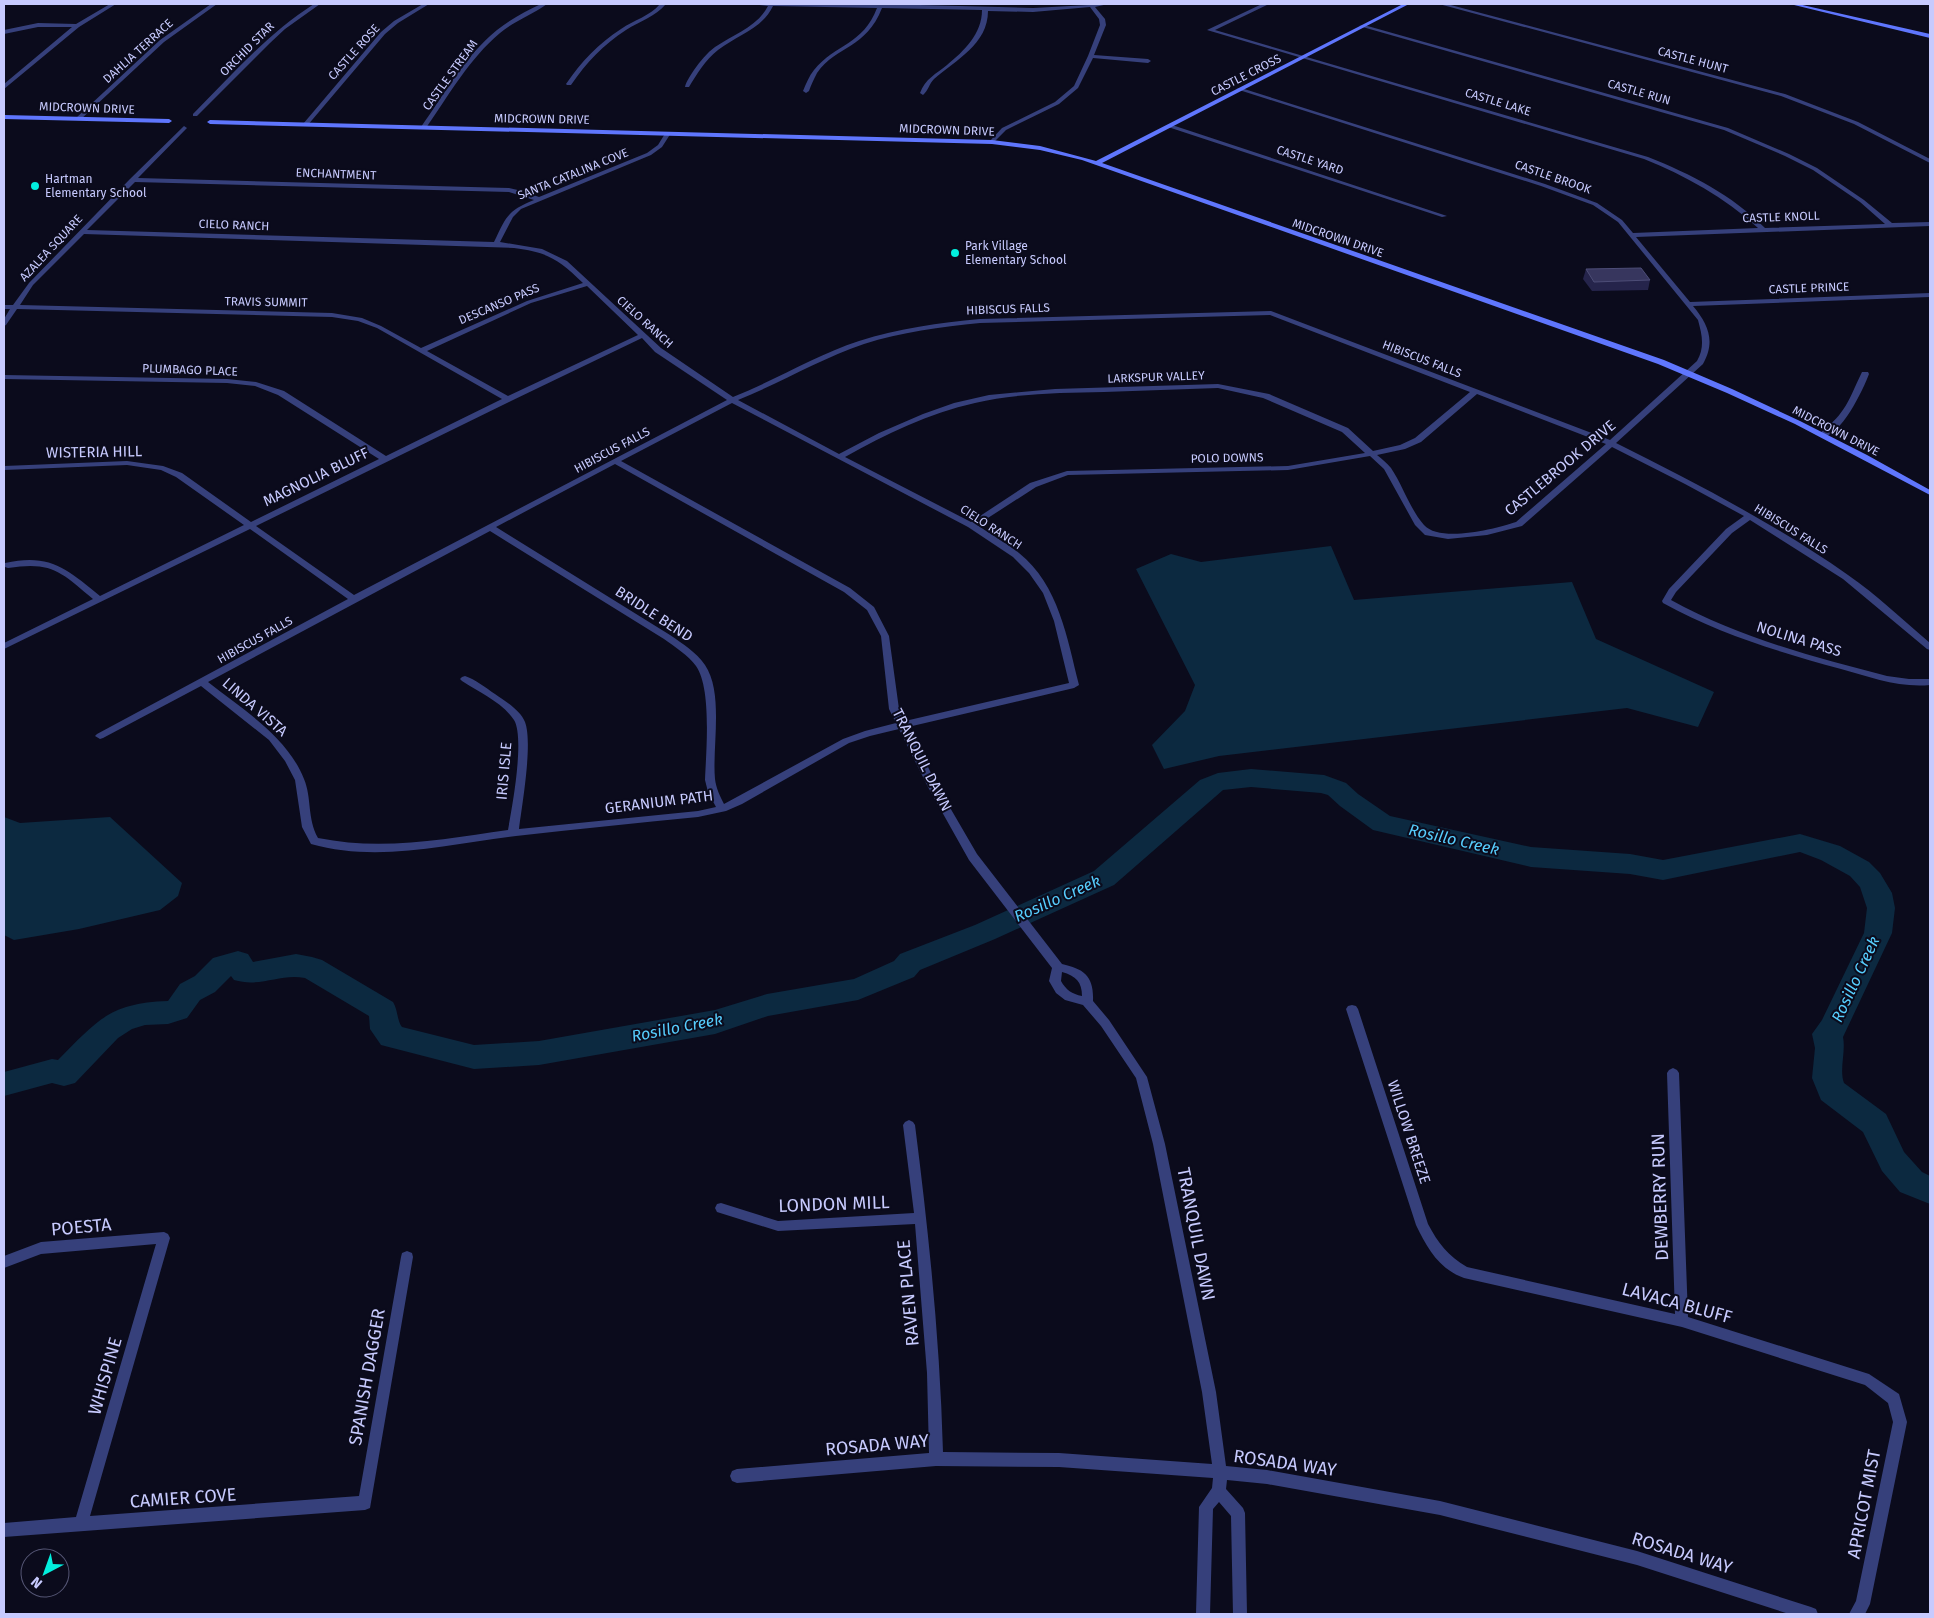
<svg xmlns="http://www.w3.org/2000/svg" width="1934" height="1618" font-family="'Fira Sans',sans-serif">
  <style>
    .water { fill: #0c2940 }
    .lines { fill: none; stroke-linecap: round; stroke-linejoin: round }
    .river { fill: #0c2940; fill-rule: evenodd }
    .street { fill: #36407b; fill-rule: evenodd }
    .secondary { fill: #5f76fd; fill-rule: evenodd }
    .wall { fill: #25244b }
    .building { fill: #37365e; stroke: #4d4d77 }
    .poi-dot { fill: #02efde; stroke: #0b0b1c; stroke-width: 2 }
    .labels { text-anchor: middle; stroke-width: 4; stroke-linejoin: round; paint-order: stroke }
    .far-street-label { font-size: 12px; fill: #c7cafe; stroke: #0b0b1c }
    .far-poi-label { font-size: 12px; fill: #c7cafe; stroke: #0b0b1c; text-anchor: start }
    .street-label { font-size: 15px; fill: #c7cafe; stroke: #0b0b1c }
    .water-label { font-size: 16px; font-style: italic; fill: #56cdfd; stroke: #0b0b1c }
    .near-street-label { font-size: 18px; fill: #c7cafe; stroke: #0b0b1c }
  </style>
  <rect width="100%" height="100%" fill="#0b0b1c"/>
  <path class="water" d="M1331 546 1354 600 1572 582 1596 639 1714 692 1698 727 1627 708 1219 756 1164 769 1152 745 1185 711 1195 685 1136 569 1171 554 1201 562Z
    M4 817 20 823 110 817 182 883 178 896 160 910 79 929 14 940 4 935Z"/>
  <g class="lines">
    <path class="river" d="M1251 769 1324 775 1346 783 1358 794 1390 816 1531 847 1630 854 1663 860 1800 834 1840 846 1869 862 1880 873 1892 893 1895 908 1892 933 1843 1037C1846 1052 1839 1070 1844 1083L1886 1114 1904 1152 1922 1172 1930 1176V1204L1900 1192 1882 1171 1863 1132 1821 1100 1812 1078 1815 1048 1812 1034 1822 1020 1864 933 1867 908 1860 887 1850 876 1821 860 1800 852 1663 880 1630 874 1531 867 1373 830 1340 806 1328 795 1321 793 1251 787 1223 790 1114 885 995 939 920 970 914 977 858 1000 768 1016 715 1034 539 1065 474 1069 381 1045 370 1029 369 1016 305 978C280 973 261 988 234 980L231 976 215 992 200 1000 187 1018 168 1024 145 1025 132 1029 118 1038 75 1083 64 1086 52 1083 4 1096V1072L52 1059 58 1060C97 1021 109 1003 168 1001L180 984 195 976 213 958 238 951 248 954 253 962 296 954 312 957 322 960 393 1002C398 1010 397 1021 402 1027L474 1045 539 1041 715 1010 767 994 854 979 894 961 900 954 975 925 1094 871 1200 780 1218 773Z"/>
    <path class="street" d="M110 4H116L79 27 4 89V84L72 27H38L4 34V30L38 23 76 24Z
      M211 4H217L164 42 80 120H76V118L160 40Z
      M314 4H320L285 29 270 43 197 116H193V114C232 75 267 34 314 4Z
      M423 4H429L398 23 385 34 307 126H303V124L381 32 394 21Z
      M541 4H547C532 15 514 21 500 33 469 59 449 95 426 128H422L421 127C445 93 465 56 497 30 511 19 526 11 541 4Z
      M660 4H666C655 17 640 21 626 30 604 44 586 63 571 85H567L566 84C581 62 599 43 621 29 634 20 650 16 660 4Z
      M750 4H880L1033 8 1108 4 1095 7 1105 19 1106 25 1094 55 1148 59 1151 61 1148 63 1093 58 1078 88 1059 104 1006 130 992 144 989 142 1002 128 1055 102 1074 86 1088 56 1100 25 1099 19 1090 7 1033 12 988 11C988 44 956 60 934 79 929 84 928 91 923 95L920 93C925 79 936 74 947 65 964 51 982 34 982 10L882 8C866 49 837 45 817 73 814 79 811 85 809 91L806 93 803 91C806 84 809 76 814 70 835 44 863 45 877 8L773 6C762 29 737 35 718 50 705 60 697 74 689 87H685C686 82 690 76 694 70 700 61 707 53 715 47 734 34 757 27 768 6Z
      M1262 4H1269L1215 30 1648 157C1691 174 1732 195 1765 228L1885 224 1860 202 1813 170 1785 156 1724 130 1359 26 1364 25 1728 128 1789 154 1817 168 1864 200 1892 223 1930 222V226L1636 237 1690 302 1930 293V297L1693 306C1708 324 1716 341 1703 364L1616 443C1696 483 1775 524 1848 575 1877 595 1903 620 1930 643V650L1927 649 1843 579 1750 520 1732 533 1676 592 1671 600C1738 637 1813 657 1887 676L1909 679H1930V685C1899 688 1870 677 1841 669 1779 652 1719 634 1663 603L1662 601 1669 589 1726 529 1744 516 1685 484 1612 447 1522 526 1487 535 1448 539 1425 535 1415 525 1384 469 1370 456 1288 470 1068 475 1036 487 977 525C990 534 1006 543 1019 553 1059 585 1067 638 1079 685L1074 688 908 727 938 787 977 854 1062 964C1084 969 1094 976 1093 1001L1109 1020 1147 1077 1165 1144 1216 1392 1226 1466 1267 1470 1440 1501 1637 1551 1811 1607 1816 1609 1818 1614H1789L1637 1565 1440 1515 1267 1484 1227 1480 1226 1489 1243 1508 1245 1513 1247 1614H1233L1231 1516 1219 1502 1213 1509 1210 1614H1196L1199 1507 1212 1488 1213 1478 1059 1467 936 1466 737 1483 732 1481 730 1476 732 1471 737 1469 929 1453 927 1373 915 1224 778 1231 717 1212 715 1208 717 1204 721 1203 778 1221 914 1213 903 1125 905 1122 909 1120 913 1122 915 1125C929 1235 940 1342 943 1452L1059 1453 1212 1464 1202 1392 1153 1144 1136 1078 1101 1026 1083 1005 1065 1000 1056 993 1049 981 1052 968 969 860 928 787 899 729 870 736 849 743 742 804 726 811 698 817C637 823 576 829 516 836 449 844 378 863 311 844L302 827 295 780 285 761 269 740 201 686 103 738 100 739 95 736 97 734 348 599 250 529 4 649V643L93 599C61 572 52 561 8 568L5 567V563C50 553 67 569 100 596L244 525 176 477 161 470 127 465 4 470V466L127 461 163 466 182 473 251 522 379 459 278 395 255 386 227 383 4 379V375L227 379 256 382 284 391 386 456 502 399 377 328 358 321 332 317 17 309 6 325 4 326V319L10 309H4V305H13L29 283 130 179 184 126 187 128 186 129 138 178 509 188 522 191 539 197 647 153 658 145 666 132H670L671 133 662 147 651 155 521 209 513 217 500 242 542 249 567 261 661 348 733 397C776 380 816 355 859 341 899 328 939 323 980 319L1271 311 1610 440 1697 361C1705 347 1702 335 1698 320L1618 222 1593 205 1541 186 1236 89 1241 88 1545 184 1597 203 1622 220 1633 233 1758 228C1724 197 1686 176 1644 159L1207 30ZM135 182 509 192 534 200C507 211 506 217 494 242L87 230ZM84 234 514 248C548 252 559 260 583 283L527 301 421 348 381 326 362 318 332 313 20 305 33 285ZM587 286 638 335 508 396 427 351 531 303ZM1270 315 1470 392 1415 438 1400 445 1373 451 1348 428 1269 394 1218 384 1055 389 989 395 954 403 923 414 879 433 839 454 738 400C780 383 820 359 864 344 901 332 941 327 980 323ZM642 338 655 352 727 400 354 595 256 526 511 401ZM1218 388 1263 398 1342 432 1365 453 1288 466 1067 471 1030 483 971 522 845 457C886 434 929 413 975 403 1017 393 1061 393 1104 392 1142 391 1180 389 1218 388ZM1477 394 1606 444 1516 522C1495 529 1440 543 1424 525 1410 509 1403 486 1391 468 1387 463 1382 459 1377 455L1405 449 1421 442ZM732 403 968 527 1013 557 1029 573 1043 593 1054 621 1069 683 905 721 899 709 889 636 874 607 850 588 621 461ZM615 464 844 592 867 610 881 636 889 709 896 723 865 731 843 739 724 804C720 796 716 788 715 779 712 747 724 693 705 665 696 652 683 644 670 635L496 527ZM490 531 664 639C675 647 688 655 696 666 712 689 706 752 705 780L708 792 716 807 698 811 519 829C522 805 533 743 525 722 520 710 505 701 495 694 486 688 475 679 465 676L462 677 460 679 462 681C479 692 503 703 514 720 525 738 512 808 508 830 445 839 382 851 318 838 307 818 312 798 304 779 287 736 242 709 208 682ZM1062 972C1076 976 1082 982 1082 996 1072 994 1066 990 1061 981Z
      M1439 4H1447L1785 94 1858 122 1930 159V163L1854 124 1781 96Z
      M1168 125H1172L1447 216 1442 217 1168 127Z
      M1862 372H1868L1869 374C1863 390 1840 439 1820 437V433C1847 412 1848 401 1862 372Z
      M1352 1005 1356 1006 1358 1009 1428 1224C1438 1243 1448 1256 1467 1267L1675 1314 1667 1073 1669 1070 1673 1068 1677 1070 1679 1073 1688 1317 1869 1374 1899 1394 1907 1422 1870 1604 1865 1614H1849L1856 1601 1893 1422 1888 1403 1865 1385 1682 1327 1464 1278C1439 1269 1427 1248 1416 1225L1346 1009 1348 1006Z
      M164 1232 168 1234 170 1238 90 1516 359 1496 401 1257 402 1253 407 1251 412 1253 413 1257 370 1508 365 1510 4 1537V1523L76 1517 156 1244 41 1254 4 1268V1256L41 1242Z"/>
    <path class="secondary" d="M1403 4H1409L1102 163 1664 360 1732 389 1800 421 1867 455 1930 490V495L1795 424 1727 393 1658 364 1082 160 1040 150 992 144 210 124 207 122 210 120 992 140 1040 146 1096 161Z
      M1790 4H1798L1930 34V38Z
      M4 115 169 119 172 121 169 123 4 119Z"/>
  </g>
  <path class="wall" d="M1586 269 1650 280 1648 290 1592 291 1583 279Z"/>
  <path class="building" d="M1641 268 1650 280 1594 282 1586 269Z"/>
  <g class="poi-dot">
    <circle cx="35" cy="186" r="5"/>
    <circle cx="955" cy="253" r="5"/>
  </g>
  <g class="labels">
    <g class="far-street-label">
      <text transform="translate(247 49) rotate(-45)" y="4">ORCHID STAR</text>
      <text transform="translate(138 51) rotate(-42)" y="4">DAHLIA TERRACE</text>
      <text transform="translate(354 52) rotate(-48)" y="4">CASTLE ROSE</text>
      <text transform="translate(1693 60) rotate(15)" y="4">CASTLE HUNT</text>
      <text transform="translate(450 75) rotate(-54)" y="4">CASTLE STREAM</text>
      <text transform="translate(1246 75) rotate(-27)" y="4">CASTLE CROSS</text>
      <text transform="translate(1639 92) rotate(16)" y="4">CASTLE RUN</text>
      <text transform="translate(1498 102) rotate(17)" y="4">CASTLE LAKE</text>
      <text transform="translate(87 108) rotate(2)" y="4">MIDCROWN DRIVE</text>
      <text transform="translate(542 119) rotate(1)" y="4">MIDCROWN DRIVE</text>
      <text transform="translate(947 130) rotate(2)" y="4">MIDCROWN DRIVE</text>
      <text transform="translate(1310 160) rotate(18)" y="4">CASTLE YARD</text>
      <text transform="translate(336 174) rotate(2)" y="4">ENCHANTMENT</text>
      <text transform="translate(573 174) rotate(-22)" y="4">SANTA CATALINA COVE</text>
      <text transform="translate(1553 177) rotate(19)" y="4">CASTLE BROOK</text>
      <text transform="translate(1781 217) rotate(-2)" y="4">CASTLE KNOLL</text>
      <text transform="translate(234 225) rotate(2)" y="4">CIELO RANCH</text>
      <text transform="translate(1338 238) rotate(19)" y="4">MIDCROWN DRIVE</text>
      <text transform="translate(51 248) rotate(-47)" y="4">AZALEA SQUARE</text>
      <text transform="translate(1809 288) rotate(-2)" y="4">CASTLE PRINCE</text>
      <text transform="translate(266 302) rotate(1)" y="4">TRAVIS SUMMIT</text>
      <text transform="translate(499 304) rotate(-23)" y="4">DESCANSO PASS</text>
      <text transform="translate(1008 309) rotate(-2)" y="4">HIBISCUS FALLS</text>
      <text transform="translate(645 322) rotate(42)" y="4">CIELO RANCH</text>
      <text transform="translate(1422 359) rotate(21)" y="4">HIBISCUS FALLS</text>
      <text transform="translate(190 370) rotate(2)" y="4">PLUMBAGO PLACE</text>
      <text transform="translate(1156 377) rotate(-2)" y="4">LARKSPUR VALLEY</text>
      <text transform="translate(1836 431) rotate(27)" y="4">MIDCROWN DRIVE</text>
      <text transform="translate(612 450) rotate(-28)" y="4">HIBISCUS FALLS</text>
      <text transform="translate(1227 458) rotate(-1)" y="4">POLO DOWNS</text>
      <text transform="translate(991 527) rotate(33)" y="4">CIELO RANCH</text>
      <text transform="translate(1791 529) rotate(32)" y="4">HIBISCUS FALLS</text>
      <text transform="translate(255 640) rotate(-29)" y="4">HIBISCUS FALLS</text>
    </g>
    <g class="far-poi-label">
      <text x="45" y="183">Hartman<tspan x="45" dy="14">Elementary School</tspan></text>
      <text x="965" y="250">Park Village<tspan x="965" dy="14">Elementary School</tspan></text>
    </g>
    <g class="street-label">
      <text transform="translate(94 452) rotate(-1)" y="5">WISTERIA HILL</text>
      <text transform="translate(1560 468) rotate(-40)" y="5">CASTLEBROOK DRIVE</text>
      <text transform="translate(316 477) rotate(-26)" y="5">MAGNOLIA BLUFF</text>
      <text transform="translate(654 614) rotate(33)" y="5">BRIDLE BEND</text>
      <text transform="translate(1799 639) rotate(17)" y="5">NOLINA PASS</text>
      <text transform="translate(255 707) rotate(41)" y="5">LINDA VISTA</text>
      <text transform="translate(922 760) rotate(63)" y="5">TRANQUIL DAWN</text>
      <text transform="translate(504 771) rotate(-85)" y="5">IRIS ISLE</text>
      <text transform="translate(659 802) rotate(-7)" y="5">GERANIUM PATH</text>
      <text transform="translate(1409 1132) rotate(72)" y="5">WILLOW BREEZE</text>
    </g>
    <g class="water-label">
      <text transform="translate(1454 839) rotate(13)" y="6">Rosillo Creek</text>
      <text transform="translate(1057 898) rotate(-24)" y="6">Rosillo Creek</text>
      <text transform="translate(1855 979) rotate(-65)" y="6">Rosillo Creek</text>
      <text transform="translate(677 1027) rotate(-11)" y="6">Rosillo Creek</text>
    </g>
    <g class="near-street-label">
      <text transform="translate(1660 1197) rotate(-92)" y="6">DEWBERRY RUN</text>
      <text transform="translate(834 1204) rotate(-2)" y="6">LONDON MILL</text>
      <text transform="translate(81 1227) rotate(-5)" y="6">POESTA</text>
      <text transform="translate(1196 1234) rotate(79)" y="6">TRANQUIL DAWN</text>
      <text transform="translate(908 1293) rotate(-95)" y="6">RAVEN PLACE</text>
      <text transform="translate(1677 1303) rotate(15)" y="6">LAVACA BLUFF</text>
      <text transform="translate(105 1376) rotate(-74)" y="6">WHISPINE</text>
      <text transform="translate(367 1377) rotate(-80)" y="6">SPANISH DAGGER</text>
      <text transform="translate(877 1445) rotate(-5)" y="6">ROSADA WAY</text>
      <text transform="translate(1285 1463) rotate(8)" y="6">ROSADA WAY</text>
      <text transform="translate(183 1498) rotate(-4)" y="6">CAMIER COVE</text>
      <text transform="translate(1864 1504) rotate(-79)" y="6">APRICOT MIST</text>
      <text transform="translate(1682 1553) rotate(17)" y="6">ROSADA WAY</text>
    </g>
  </g>
  <rect width="1934" height="1618" fill="none" stroke="#c7cafe" stroke-width="10"/>
  <g transform="translate(45 1573) rotate(221)"><circle r="24" fill="#0b0b1c" stroke="#565776"/>
  <path d="M0-4L9 19L0 12L-9 19Z" fill="#02efde"/>
  <text y="-8" font-size="14" font-weight="bold" text-anchor="middle" fill="#c7cafe">N</text>
  </g>
</svg>
